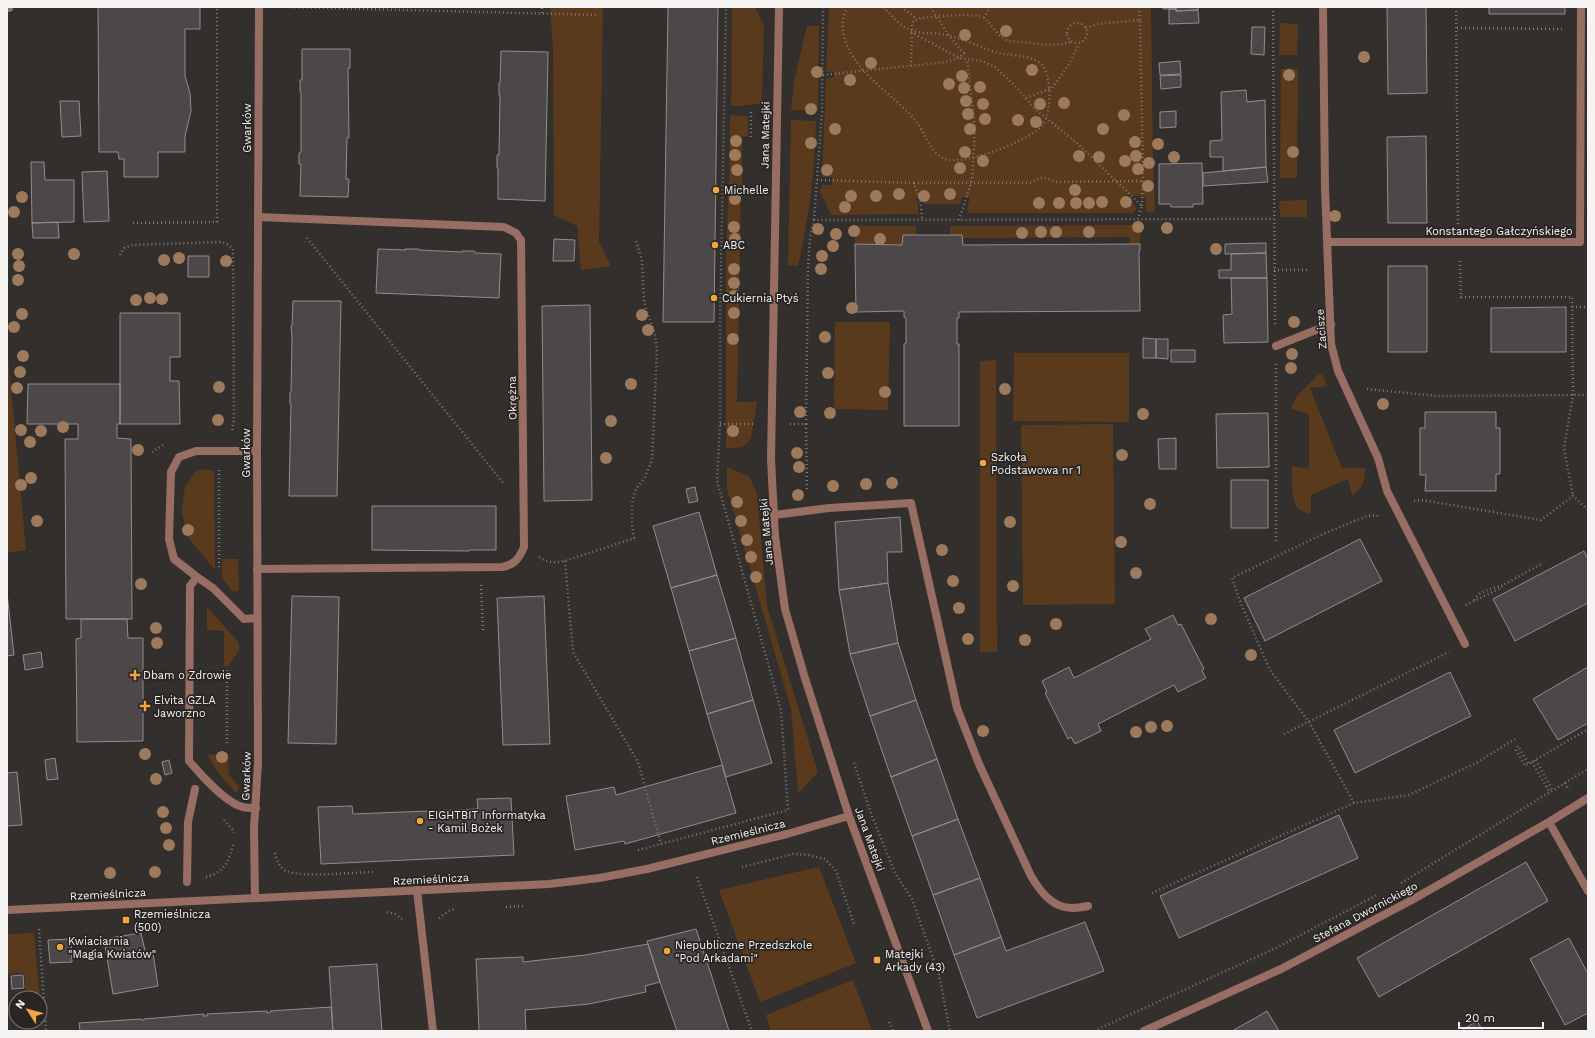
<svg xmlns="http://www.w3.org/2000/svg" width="1595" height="1038" font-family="'Work Sans',sans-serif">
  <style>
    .green { fill: #5a3a1c }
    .building { fill: #4c484a; stroke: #918c8e }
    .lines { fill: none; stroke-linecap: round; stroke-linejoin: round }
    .path { stroke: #7c7977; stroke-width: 2.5; stroke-dasharray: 1 3; stroke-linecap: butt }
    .service { stroke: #986d63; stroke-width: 8 }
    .pedestrian { stroke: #986d63; stroke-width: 8 }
    .minor { stroke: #986d63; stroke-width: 8 }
    .tertiary { stroke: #986d63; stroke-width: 8 }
    .tree { fill: #9d7a5c }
    .poi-dot { fill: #f0a63f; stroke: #282523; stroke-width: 1.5 }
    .labels { text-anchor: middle; stroke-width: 3.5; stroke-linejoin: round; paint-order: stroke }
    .street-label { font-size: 11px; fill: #f5f4f2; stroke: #282523 }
    .poi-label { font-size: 11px; fill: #f5f4f2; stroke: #282523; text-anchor: start }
  </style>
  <rect width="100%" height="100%" fill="#322f2d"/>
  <path class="green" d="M550 7H603L599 242 611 266 581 270 577 226 554 215 553 49Z
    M732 7H755L764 25 762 103 741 106H731Z
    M829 7H1151L1153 162 1155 212H1146L1145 196 1125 195 1137 208 1133 213H969L967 208 970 197H962L960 204H925L922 198H916L918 204V214L831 215 820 192 822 185H832V177H822L826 79 834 77V71L826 72Z
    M1280 23 1298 24 1297 55H1279Z
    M807 26H819L818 110H791L794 81Z
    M1281 69H1298L1297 178H1280Z
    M730 115 748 116V136L742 137V186L729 185Z
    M791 120 816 121C815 170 809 219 798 266L788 265Z
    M728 195H741L737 402H757L751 439 743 447 726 449V260Z
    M1307 200V217H1280L1279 201Z
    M1141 225 1140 244H1130V237L962 238 961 235H950V226Z
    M855 226H916V235H903L902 245 855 244Z
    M835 322H890L888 410 834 409Z
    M7 346 26 550 7 553Z
    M1014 353H1129V422L1013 421Z
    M996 360 997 652H980V361Z
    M1319 374 1322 375 1328 386 1310 388 1342 468H1365C1365 483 1363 487 1352 496L1348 479 1311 495V514C1306 513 1300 511 1297 507 1291 499 1292 476 1292 466L1309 469V414L1291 409 1296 397Z
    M1113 424 1115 604 1023 605 1021 425Z
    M727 467 749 476 757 493 767 606 818 772 798 793 791 709 727 489Z
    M203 469 214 471 215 570 187 536 182 511 185 487 195 472Z
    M222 559H238L239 589 236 592 232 591 222 578Z
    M207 607 239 643V651L228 666H224V631L207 630Z
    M228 753 229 775 239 787 238 791 235 792 217 771 207 755Z
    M819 867 856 963 760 1002 719 890Z
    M34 933 40 998H27L24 973 7 974V934Z
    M853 980 872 1031H771L766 1015Z"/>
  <path class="building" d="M98 7H200V29H185V76L190 93 191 111 185 136V152H158V177H124V159H119L118 152H99Z
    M668 7H718L714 322H663Z
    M1163 7H1176V9H1163Z
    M1176 7H1198V10L1176 11Z
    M1387 7H1426L1427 93 1388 94Z
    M1489 7H1565V14H1489Z
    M1169 9H1176V11L1198 10 1199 23 1169 24Z
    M1252 27H1265L1264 55 1251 54Z
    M302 49H350V68H348L349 138H347L346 179H349L348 197 300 196 301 164H299V153L301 152V92H300V80H302Z
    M501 51 548 52 545 201 498 199V168H497V155H499L500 95H499V83H500Z
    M1180 61 1181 74 1160 75 1159 63Z
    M1181 75V87L1161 89 1160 76Z
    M1246 90 1247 102 1265 100 1266 167 1223 171V157H1210V141L1222 140 1221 92Z
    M60 101H79L81 136 62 137Z
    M1176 111V127L1160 128V112Z
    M1426 136 1427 223H1388L1387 137Z
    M31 162H44L45 180H74V222L32 223Z
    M1202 163 1203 204H1193V207H1171L1170 204H1159V164Z
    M1266 167 1268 182 1203 186V173Z
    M107 171 109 221 84 222 82 172Z
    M58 222 59 238H33L32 223Z
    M903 235H962L963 245 1140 244V251H1139L1140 311 959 312V318H957V344H959V426H904V344L906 343V318L904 317V311L856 312 855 253V244L902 245Z
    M554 239 575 240 574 261H553Z
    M1266 243V253L1225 254V244Z
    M378 249 406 250 405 249H419V250L462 252V251H474L475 253 501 254 499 298 376 293Z
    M1266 253 1267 278H1219V270H1231V254Z
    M188 256H209V277H188Z
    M1388 266H1427V352H1388Z
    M1231 278H1267L1268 342 1224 343 1223 315 1232 314Z
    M293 301H341L337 496H289L291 404H290V392H291L292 339 291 326H292Z
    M590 305 592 500 544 501 542 306Z
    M1566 307V352H1491V308Z
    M120 313H180V357H170V381H179L180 424H120Z
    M1143 338 1156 339V358H1143Z
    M1156 339H1168V359L1156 358Z
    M1171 350H1195V362H1171Z
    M28 384H120V424H117V438L131 439 132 619H66L65 439H78V424H27Z
    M1425 412H1496V428H1500V474H1496V491H1425L1426 475H1420V428H1425Z
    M1268 413 1269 467 1217 468 1216 414Z
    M1176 438V469H1159L1158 439Z
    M1231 480H1268V528H1231Z
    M695 487 698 501 689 503 686 489Z
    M372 506H496V550H469V551L372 550Z
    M699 512 717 575 671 588 653 526Z
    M900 517 902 552H887L888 583 839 590 835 522Z
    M1360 539 1382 581 1265 641 1244 598Z
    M1584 551 1588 559V603L1515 641 1493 599Z
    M717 575 736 638 689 651 671 588Z
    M888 583 898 643 850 654 839 590Z
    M7 593 14 655 7 656Z
    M292 596 339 597 336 744 288 743Z
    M544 596 550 744 503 745 497 598Z
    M1173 615 1178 625 1181 624 1204 669 1202 671 1206 678 1178 692 1174 685 1098 724 1101 731 1075 744 1071 737 1068 739 1045 693 1047 692 1042 681 1069 667 1074 678 1151 639 1145 629Z
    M81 619H127L128 638H143V741L77 742 76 639 81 638Z
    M736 638 753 700 707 714 689 651Z
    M898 643 916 700 870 716 850 654Z
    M41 652 43 667 25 670 23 655Z
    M1588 667V723L1558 740 1533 699Z
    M1450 672 1471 716 1355 773 1334 730Z
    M753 700 772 763 726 777 707 714Z
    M916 700 937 759 891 777 870 716Z
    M55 758 58 779 47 780 45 760Z
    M937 759 958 819 912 836 891 777Z
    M169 760 172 773 165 775 162 762Z
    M722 765 736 813 625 844 624 841 575 850 566 796 614 787 616 795Z
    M17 772 22 825 7 826V773Z
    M511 798 514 855 321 864 318 807 352 806 353 814 478 809 477 799Z
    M1339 815 1358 858 1179 938 1160 896Z
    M958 819 980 878 933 895 912 836Z
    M1526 862 1548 901 1379 997 1357 958Z
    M980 878 1001 937 954 955 933 895Z
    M1085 922 1104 971 977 1018 954 955 1001 937 1006 951Z
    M696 929 710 971 729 1031H677L660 982 647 941Z
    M141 933 146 955 153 953 158 986 113 994 104 939Z
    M1569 938 1588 974V1013L1565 1025 1530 959Z
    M71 939 72 962 50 963 48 940Z
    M648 944 660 982 645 986 646 992 589 1004 525 1010 526 1031H479L476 959 523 957V962L585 955Z
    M377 964 382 1031H333L329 967Z
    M23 975 24 988 12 989 11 976Z
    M331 1007 333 1031H80L79 1023 141 1019V1020H144V1019L204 1014 203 1016H207V1014L267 1011V1013L271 1012 270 1011Z
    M1267 1011 1279 1031H1232L1257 1017Z
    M1477 1021 1483 1031H1461Z"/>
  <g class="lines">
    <path class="path" d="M287 7 599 15
      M848 7C843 14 842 21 843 30 848 69 891 92 915 120 925 131 929 151 943 158 961 168 1027 141 1041 127 1052 114 1052 80 1043 66 1038 60 1029 57 1022 56 1010 55 1000 54 989 50 975 45 961 38 946 35 934 32 920 35 908 29 898 24 891 14 883 7
      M901 7 917 19
      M1139 7 1140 20
      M1273 7 1275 327
      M1456 7 1458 224
      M542 13V7
      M984 18 990 7
      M1067 33a10 10 0 1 1 20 0a10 10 0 1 1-20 0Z
      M1086 28 1097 24 1140 20 1143 175 1142 206
      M1457 28 1562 29
      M911 32 959 58 982 61 995 67 1017 88 1035 109 1078 144 1142 206 1138 219
      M911 66 912 25 913 21 921 18C932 17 977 12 984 18 993 25 997 37 1009 41 1030 42 1052 48 1071 42
      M823 75 946 62 959 58 964 53 950 37 931 8
      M1026 98 1052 88 1068 66 1079 44
      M751 137V111
      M817 180 914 183 921 204 922 220
      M914 183H1031C1039 176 1046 177 1055 182L1142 181
      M814 220 822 112 823 7
      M959 220 972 180 975 129 967 59
      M133 223 217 222V7
      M307 238 504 484
      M120 255 124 248 132 245 221 242 229 245 233 249 234 420 232 430 230 432
      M1460 261 1461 297H1572L1573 395 1564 448 1573 496
      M1274 270H1310
      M1572 307H1588
      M1276 364V544
      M1367 389 1437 396 1588 395
      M720 424H753
      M790 424H806L808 267 810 239 814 220 1274 219
      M806 424 807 492
      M152 452 163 445
      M219 470V570
      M1414 501 1421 500 1541 520 1573 496 1588 510
      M634 538 632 525V503L636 489 645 477 652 460 657 350 655 335 644 302 642 261 636 240
      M539 557C548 563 555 563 565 561L638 537
      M565 561 573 652 638 762 661 844
      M481 585 483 631
      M1474 600 1480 593 1502 585
      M1466 605 1499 589 1505 584 1543 563
      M227 670V746
      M1284 734 1449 652
      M1536 760 1553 791
      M1532 762 1550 793
      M854 763 872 816 895 873 912 899 939 975 950 1031
      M1528 763 1518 746 1516 750 1525 766 1588 729
      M1565 783 1588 769
      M1354 803 1309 722 1270 670 1241 604 1232 578 1323 534 1367 516 1376 515 1378 516
      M224 820 233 830 234 833
      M638 850 788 810 781 710 717 481 720 424V322L726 7
      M275 853C276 860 280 868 286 871 303 878 354 872 374 872
      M742 867 793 854 808 855 825 859 836 871 854 924
      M206 877C225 872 229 861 234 842
      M697 877 752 1031
      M1401 883 1565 783 1569 790
      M1152 893 1354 803 1409 795 1478 762 1515 739
      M506 907 525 906
      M387 912 395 914 402 919
      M439 918 449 911 455 909
      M39 929 46 1031
      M889 1022 893 1031
      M1094 1031 1276 948 1377 895"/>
    <path class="service" d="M9 8V7
      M1276 346 1331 324
      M774 515 829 508 911 503 957 708 979 764 1031 876C1040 891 1052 908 1072 908 1077 908 1083 907 1088 906
      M257 569 502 567C514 565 519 559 524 547L521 240 516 233 504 227 258 217
      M197 577 174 559 169 539 171 472 179 457 196 451H257
      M256 808C252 808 247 808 243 807 227 804 200 774 189 761L190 586 197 577 213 588 244 619 257 618"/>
    <path class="pedestrian" d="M187 882 188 822 195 789"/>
    <path class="minor" d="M1323 7 1325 187 1331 344 1338 371 1378 458 1387 491 1465 644
      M1328 242H1580L1581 7
      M1549 822 1588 891
      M417 890 433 1031
      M255 898 254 828 258 763 257 451 259 7
      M1144 1031 1281 969 1410 901 1549 822 1588 798"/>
    <path class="tertiary" d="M779 7 771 459 775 536 785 609 804 675 849 816 928 1031
      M7 910 549 884 599 878 647 869 787 834 849 816"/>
  </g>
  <g class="tree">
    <circle cx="1006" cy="31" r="6"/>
    <circle cx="965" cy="35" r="6"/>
    <circle cx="1364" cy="57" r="6"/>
    <circle cx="871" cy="63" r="6"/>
    <circle cx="1032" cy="70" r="6"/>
    <circle cx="817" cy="72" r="6"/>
    <circle cx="1289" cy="75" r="6"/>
    <circle cx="962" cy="76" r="6"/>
    <circle cx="850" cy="80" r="6"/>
    <circle cx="949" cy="84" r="6"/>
    <circle cx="980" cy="87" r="6"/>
    <circle cx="964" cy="88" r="6"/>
    <circle cx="966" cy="101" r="6"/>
    <circle cx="1064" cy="103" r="6"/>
    <circle cx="983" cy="104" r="6"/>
    <circle cx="1040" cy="104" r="6"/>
    <circle cx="811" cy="109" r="6"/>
    <circle cx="968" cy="114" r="6"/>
    <circle cx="1124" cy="115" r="6"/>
    <circle cx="985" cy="119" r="6"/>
    <circle cx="1018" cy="120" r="6"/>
    <circle cx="1036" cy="122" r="6"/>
    <circle cx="835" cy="129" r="6"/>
    <circle cx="970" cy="129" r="6"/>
    <circle cx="1103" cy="129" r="6"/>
    <circle cx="736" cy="141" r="6"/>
    <circle cx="1135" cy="142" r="6"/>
    <circle cx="811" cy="143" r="6"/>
    <circle cx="1158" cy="144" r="6"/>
    <circle cx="965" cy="152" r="6"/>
    <circle cx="1293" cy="152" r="6"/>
    <circle cx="735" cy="155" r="6"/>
    <circle cx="1079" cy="156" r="6"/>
    <circle cx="1136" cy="156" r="6"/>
    <circle cx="1099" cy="157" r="6"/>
    <circle cx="1174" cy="157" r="6"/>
    <circle cx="983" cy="161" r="6"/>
    <circle cx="1125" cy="161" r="6"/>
    <circle cx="1149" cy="163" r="6"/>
    <circle cx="960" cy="168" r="6"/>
    <circle cx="1138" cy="169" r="6"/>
    <circle cx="737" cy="170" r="6"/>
    <circle cx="827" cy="170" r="6"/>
    <circle cx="1148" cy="186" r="6"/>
    <circle cx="1075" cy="190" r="6"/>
    <circle cx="899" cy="194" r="6"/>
    <circle cx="950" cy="194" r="6"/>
    <circle cx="851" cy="196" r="6"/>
    <circle cx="876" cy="196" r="6"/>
    <circle cx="924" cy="196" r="6"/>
    <circle cx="22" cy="197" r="6"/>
    <circle cx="735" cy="199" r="6"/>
    <circle cx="1102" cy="202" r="6"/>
    <circle cx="1126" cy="202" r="6"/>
    <circle cx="1039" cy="203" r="6"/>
    <circle cx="1059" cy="203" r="6"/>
    <circle cx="1076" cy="203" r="6"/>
    <circle cx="1089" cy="203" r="6"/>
    <circle cx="845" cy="207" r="6"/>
    <circle cx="14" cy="212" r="6"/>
    <circle cx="1335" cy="216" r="6"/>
    <circle cx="734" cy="227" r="6"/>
    <circle cx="1138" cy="227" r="6"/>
    <circle cx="1167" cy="228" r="6"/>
    <circle cx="818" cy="229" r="6"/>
    <circle cx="854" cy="231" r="6"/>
    <circle cx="1041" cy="232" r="6"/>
    <circle cx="1056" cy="232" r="6"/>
    <circle cx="1089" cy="232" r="6"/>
    <circle cx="1022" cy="233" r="6"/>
    <circle cx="836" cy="234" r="6"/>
    <circle cx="735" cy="239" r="6"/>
    <circle cx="880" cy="239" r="6"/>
    <circle cx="833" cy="246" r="6"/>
    <circle cx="1216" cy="249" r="6"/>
    <circle cx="18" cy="254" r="6"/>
    <circle cx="74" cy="254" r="6"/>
    <circle cx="822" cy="256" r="6"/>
    <circle cx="179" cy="258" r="6"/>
    <circle cx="164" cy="260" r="6"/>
    <circle cx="226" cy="261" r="6"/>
    <circle cx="19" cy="266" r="6"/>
    <circle cx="734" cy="269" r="6"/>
    <circle cx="821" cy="269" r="6"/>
    <circle cx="18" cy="280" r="6"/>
    <circle cx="734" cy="283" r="6"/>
    <circle cx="734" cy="296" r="6"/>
    <circle cx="150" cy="298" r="6"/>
    <circle cx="162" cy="299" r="6"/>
    <circle cx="136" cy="300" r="6"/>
    <circle cx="852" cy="308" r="6"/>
    <circle cx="734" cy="313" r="6"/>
    <circle cx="22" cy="314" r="6"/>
    <circle cx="642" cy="315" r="6"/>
    <circle cx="1294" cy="322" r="6"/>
    <circle cx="14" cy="327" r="6"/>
    <circle cx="648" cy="330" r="6"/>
    <circle cx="825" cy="337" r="6"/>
    <circle cx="733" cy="339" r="6"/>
    <circle cx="1292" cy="354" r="6"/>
    <circle cx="23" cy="356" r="6"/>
    <circle cx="1291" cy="368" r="6"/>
    <circle cx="20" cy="372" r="6"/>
    <circle cx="828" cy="373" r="6"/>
    <circle cx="631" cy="384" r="6"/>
    <circle cx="219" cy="387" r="6"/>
    <circle cx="17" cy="388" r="6"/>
    <circle cx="1005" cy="389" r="6"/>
    <circle cx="885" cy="392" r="6"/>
    <circle cx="1383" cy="404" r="6"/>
    <circle cx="800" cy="412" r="6"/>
    <circle cx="830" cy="413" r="6"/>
    <circle cx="1143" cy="414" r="6"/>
    <circle cx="218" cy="420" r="6"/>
    <circle cx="611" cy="421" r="6"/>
    <circle cx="63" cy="427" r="6"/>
    <circle cx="21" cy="430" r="6"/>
    <circle cx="41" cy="431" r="6"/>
    <circle cx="733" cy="431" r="6"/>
    <circle cx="30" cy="442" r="6"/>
    <circle cx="138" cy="450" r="6"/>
    <circle cx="797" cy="453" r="6"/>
    <circle cx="1122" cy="455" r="6"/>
    <circle cx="606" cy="458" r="6"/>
    <circle cx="799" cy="467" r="6"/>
    <circle cx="31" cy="478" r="6"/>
    <circle cx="892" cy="483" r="6"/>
    <circle cx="866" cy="484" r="6"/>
    <circle cx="21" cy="485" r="6"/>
    <circle cx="833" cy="486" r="6"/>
    <circle cx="798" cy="495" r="6"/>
    <circle cx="737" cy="502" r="6"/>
    <circle cx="1150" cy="504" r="6"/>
    <circle cx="37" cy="521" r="6"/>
    <circle cx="741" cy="521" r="6"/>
    <circle cx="1010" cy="522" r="6"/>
    <circle cx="188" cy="530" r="6"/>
    <circle cx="747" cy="540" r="6"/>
    <circle cx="1121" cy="542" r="6"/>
    <circle cx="942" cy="550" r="6"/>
    <circle cx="751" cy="557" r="6"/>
    <circle cx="1136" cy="573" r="6"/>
    <circle cx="756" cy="577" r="6"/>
    <circle cx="953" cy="581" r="6"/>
    <circle cx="141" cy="584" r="6"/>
    <circle cx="1013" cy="586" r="6"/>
    <circle cx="959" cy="608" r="6"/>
    <circle cx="1211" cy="619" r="6"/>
    <circle cx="1056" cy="624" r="6"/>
    <circle cx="156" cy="628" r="6"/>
    <circle cx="968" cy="639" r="6"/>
    <circle cx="1025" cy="640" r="6"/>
    <circle cx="157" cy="643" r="6"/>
    <circle cx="1251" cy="655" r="6"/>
    <circle cx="1167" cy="726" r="6"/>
    <circle cx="1151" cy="727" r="6"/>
    <circle cx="983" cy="731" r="6"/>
    <circle cx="1136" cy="732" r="6"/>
    <circle cx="145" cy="754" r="6"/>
    <circle cx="222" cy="757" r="6"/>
    <circle cx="156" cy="779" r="6"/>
    <circle cx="163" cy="812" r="6"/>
    <circle cx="166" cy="828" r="6"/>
    <circle cx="169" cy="845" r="6"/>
    <circle cx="155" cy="872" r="6"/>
    <circle cx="110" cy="873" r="6"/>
  </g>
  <g class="poi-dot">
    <circle cx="716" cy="190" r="4"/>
    <circle cx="715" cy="245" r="4"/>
    <circle cx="714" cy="298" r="4"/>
    <circle cx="983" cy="463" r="4"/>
    <path d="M133 669h4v4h4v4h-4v4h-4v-4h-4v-4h4z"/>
    <path d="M143 700h4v4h4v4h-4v4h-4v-4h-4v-4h4z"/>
    <circle cx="420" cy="821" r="4"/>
    <rect x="122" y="916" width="8" height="8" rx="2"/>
    <circle cx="60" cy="947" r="4"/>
    <circle cx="667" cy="951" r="4"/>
    <rect x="873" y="956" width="8" height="8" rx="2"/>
  </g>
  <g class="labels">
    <g class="street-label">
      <text transform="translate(247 128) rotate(-90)" y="4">Gwarków</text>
      <text transform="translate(765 135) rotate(-89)" y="4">Jana Matejki</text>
      <text x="1499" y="235">Konstantego Gałczyńskiego</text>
      <text transform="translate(1321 329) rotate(-94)" y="4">Zacisze</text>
      <text transform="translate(512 398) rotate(-91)" y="4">Okrężna</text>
      <text transform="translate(246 453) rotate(-90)" y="4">Gwarków</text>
      <text transform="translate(766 532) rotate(-95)" y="4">Jana Matejki</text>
      <text transform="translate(246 776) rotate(-88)" y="4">Gwarków</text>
      <text transform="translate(748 832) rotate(-14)" y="4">Rzemieślnicza</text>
      <text transform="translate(870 839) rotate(70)" y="4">Jana Matejki</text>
      <text transform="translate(431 879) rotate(-3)" y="4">Rzemieślnicza</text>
      <text transform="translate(108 894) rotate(-3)" y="4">Rzemieślnicza</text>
      <text transform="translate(1365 912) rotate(-28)" y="4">Stefana Dwornickiego</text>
    </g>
    <g class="poi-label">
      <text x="724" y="194">Michelle</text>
      <text x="723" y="249">ABC</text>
      <text x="722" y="302">Cukiernia Ptyś</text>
      <text x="991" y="461">Szkoła<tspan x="991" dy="13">Podstawowa nr 1</tspan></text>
      <text x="143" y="679">Dbam o Zdrowie</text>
      <text x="154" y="704">Elvita GZLA<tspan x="154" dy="13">Jaworzno</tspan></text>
      <text x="428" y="819">EIGHTBIT Informatyka<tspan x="428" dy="13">- Kamil Bożek</tspan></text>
      <text x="134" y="918">Rzemieślnicza<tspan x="134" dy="13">(500)</tspan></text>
      <text x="68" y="945">Kwiaciarnia<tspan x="68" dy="13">"Magia Kwiatów"</tspan></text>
      <text x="675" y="949">Niepubliczne Przedszkole<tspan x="675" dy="13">"Pod Arkadami"</tspan></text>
      <text x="885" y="958">Matejki<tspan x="885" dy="13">Arkady (43)</tspan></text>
    </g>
  </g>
  <rect width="1595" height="1038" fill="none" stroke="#f5f4f2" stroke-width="16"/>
  <g transform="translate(28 1010) rotate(306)"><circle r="19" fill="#282523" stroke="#7a7876"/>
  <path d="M0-3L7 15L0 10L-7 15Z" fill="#f0a63f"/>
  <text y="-6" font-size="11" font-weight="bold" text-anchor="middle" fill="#f5f4f2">N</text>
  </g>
  <path d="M1459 1022v6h84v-6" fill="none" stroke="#f5f4f2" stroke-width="2"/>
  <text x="1465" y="1022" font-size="12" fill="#f5f4f2" stroke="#282523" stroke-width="3" paint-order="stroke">20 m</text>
</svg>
